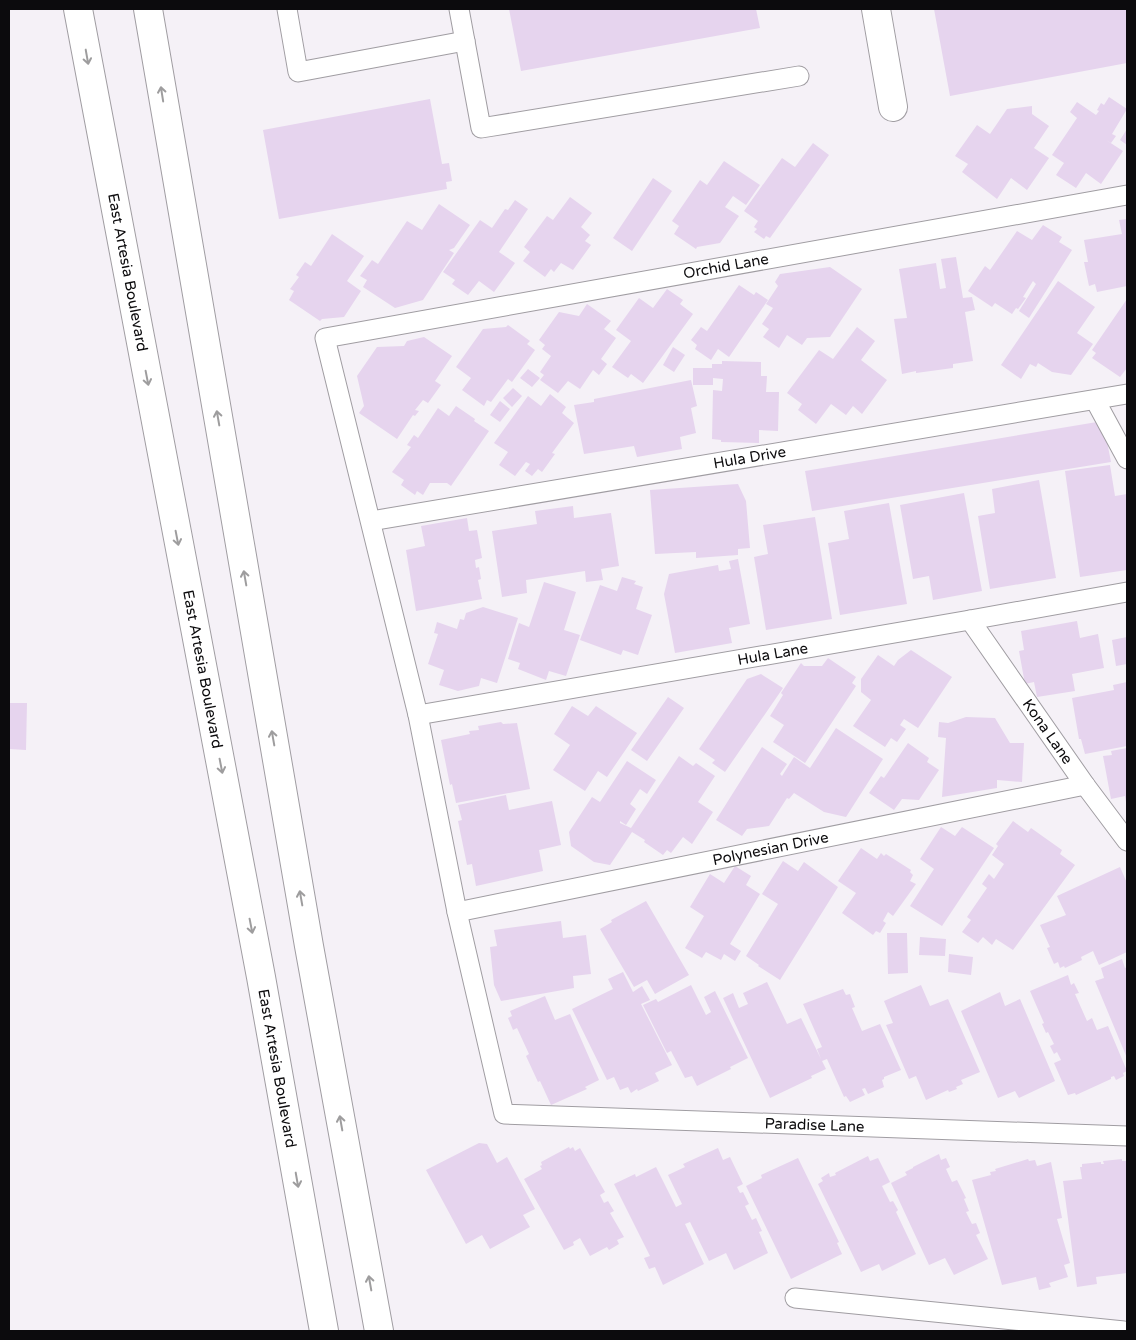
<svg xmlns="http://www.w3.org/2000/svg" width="1136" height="1340" font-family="'Varela Round',sans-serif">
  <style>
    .building { fill: #e6d4ee }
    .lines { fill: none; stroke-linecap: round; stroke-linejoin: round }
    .service-casing { stroke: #a09da2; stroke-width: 21 }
    .minor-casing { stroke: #a09da2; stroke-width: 30 }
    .primary-casing { stroke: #a09da2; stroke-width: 30 }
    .service { stroke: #fff; stroke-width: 19 }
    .minor { stroke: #fff; stroke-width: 28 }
    .primary { stroke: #fff; stroke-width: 28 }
    .oneway { stroke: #9e9d9e }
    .labels { text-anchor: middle; stroke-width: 4.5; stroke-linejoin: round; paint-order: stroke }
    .street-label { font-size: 15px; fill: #0c0b0d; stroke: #fff }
  </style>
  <rect width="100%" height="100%" fill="#f5f1f7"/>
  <path class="building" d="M509 9H756L760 28 521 71Z
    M934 9H1127V63L950 96Z
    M1109 97 1127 109 1112 134 1116 136 1111 143 1106 140 1123 151 1101 184 1086 173 1076 188 1056 175 1064 163 1052 155 1077 118 1070 112 1077 102 1096 115 1099 111 1097 110 1101 103 1104 105Z
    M430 99 442 164 449 163 452 181 446 182 447 189 279 219 263 130Z
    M1032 106V114L1049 126 1034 148 1049 158 1027 190 1011 178 997 199 962 172 968 164 955 156 977 125 990 134 1007 109Z
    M1127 129V145L1120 140Z
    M813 143 829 155 770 238 766 236 764 239 754 232 757 229 754 227 758 221 744 211 782 158 795 167Z
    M724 161 760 185 746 205 733 196 725 207 739 216 720 243 697 247 696 249 674 234 679 226 672 221 700 180 707 185Z
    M653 178 672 191 632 251 613 238Z
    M570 197 592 213 581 227 590 235 585 241 591 245 573 270 561 263 554 272 551 269 545 277 523 261 530 252 524 247 547 216 553 220Z
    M515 200 528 209 499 252 515 263 494 292 479 281 468 295 452 284 455 280 443 272 480 220 492 228 505 209 508 210Z
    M439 204 470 225 454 248 449 250 454 253 423 300 395 308 363 287 367 280 360 276 372 260 378 264 407 221 422 230Z
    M1127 219V286L1097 292 1095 284 1089 286 1084 262H1088L1084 240 1122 234 1119 220Z
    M1043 225 1062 237 1059 242 1072 250 1029 318 1019 311 1036 284 1033 281 1023 297 1026 298 1018 309 1016 308 1012 314 995 303 992 307 968 291 985 266 990 270 1017 231 1032 240Z
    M332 234 364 256 347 281 361 291 344 317 322 319 320 321 289 300 294 291 290 289 299 277 296 275 305 262 311 266Z
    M956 257 963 298 972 297 975 310 965 312 973 361 953 364V368L916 373V371L902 374 894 319 907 318 899 269 936 263 940 289 946 288 941 259Z
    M830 267 862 289 830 337 807 338 802 345 787 335 779 348 763 337 769 329 762 324 773 308 766 304 778 286 775 282 780 274Z
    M1058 281 1095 307 1077 333 1093 344 1071 375 1052 372 1038 363 1036 367 1030 364 1021 379 1001 365Z
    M739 285 754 295 756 292 768 300 729 357 718 349 711 360 695 349 697 345 691 340 701 327 707 331Z
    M667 289 683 300 680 304 693 314 643 383 631 374 628 378 612 367 631 341 616 330 639 298 653 308Z
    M1127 299V368L1120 377 1092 358 1096 353 1092 350Z
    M587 304 611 321 604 329 616 338 601 359 607 364 599 375 593 370 580 389 568 381 558 393 540 380 544 375 540 372 551 356 542 349 545 345 539 340 559 312 579 316Z
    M508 325 530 341 527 344 535 350 512 382 508 379 491 402 487 400 484 406 462 390 471 378 456 367 483 329 506 327Z
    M857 327 875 341 861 360 887 380 862 414 853 406 846 415 831 404 816 424 798 410 802 404 787 393 819 350 833 359Z
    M424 337 452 356 435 381 441 385 428 403 423 400 415 410 419 411 415 416 413 415 397 439 359 413 364 406 357 376 377 347 404 346 407 341Z
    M673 347 685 355 674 372 663 365Z
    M722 361 761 362V376H767L766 392H779L778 431 759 430V443L721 442V440L712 439 713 390 722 391 723 379 713 378V385H693V368H712V364H722Z
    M528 369 540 378 532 387 520 378Z
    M691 380 697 406 691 408 696 433 680 437 682 449 637 457 634 446 584 454 574 405 594 402V399Z
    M513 388 522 396 512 407 503 398Z
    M550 394 566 407 562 413 574 423 552 453 555 454 542 472 538 469 532 476 525 471 530 464 526 462 515 476 499 465 508 452 494 443 528 396 541 406Z
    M500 401 510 409 500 422 490 415Z
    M456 406 475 419 474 421 489 431 451 486 447 483H430L423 495 417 491 415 495 401 485 404 480 392 472 411 447 407 445 414 435 418 438 438 408 449 416Z
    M1103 421 1111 462 812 511 805 471Z
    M1110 465 1115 496 1127 494V570L1080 577 1065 471Z
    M1039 480 1056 578 990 589 978 516 995 513 992 489Z
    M738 484 746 501 750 548 738 549V555L696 558V552L655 554 650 490Z
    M964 493 982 591 933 600 929 576 913 579 900 505Z
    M889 503 907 604 840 615 828 543 849 539 844 511Z
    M573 506 574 518 611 513 619 566 601 569 603 580 586 582 585 571 526 580 527 593 502 597 492 531 537 524 535 511Z
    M815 517 832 619 766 630 754 557 768 554 763 525Z
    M467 518 469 531 477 530 482 558 475 560 476 568 479 567 481 579 478 580 482 599 416 611 406 550 425 546 421 526Z
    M738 559 750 624 729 628 732 643 675 653 664 594 669 574 718 565 719 571 731 569 729 561Z
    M622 577 636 581 634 584 643 587 636 609 652 615 638 655 623 650 621 655 580 640 600 585 617 591Z
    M544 582 576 592 564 630 580 635 566 676 549 671 546 680 518 669 520 663 508 659 519 623 529 627Z
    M483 607 518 618 497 683 481 678 479 686 458 691 439 685 444 670 428 664 438 634 434 633 437 622 457 629 460 619 464 620 466 613Z
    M1077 621 1080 638 1098 634 1104 668 1072 674 1075 691 1037 697 1034 682 1025 684 1019 651 1024 650 1021 631Z
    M1127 637V664L1116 666 1112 640Z
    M911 650 952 677 918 728 904 719 900 725 906 729 897 742 891 738 885 747 853 726 871 700 861 692V679L878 655 894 666 898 660Z
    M828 658 856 677 852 683 856 686 805 763 773 742 784 725 770 716 783 695 781 693 801 663 804 666H822Z
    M761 674 783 688 725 772 712 763 715 760 699 749 747 679Z
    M1127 682V746L1085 754 1081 739H1079L1072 698 1114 690 1113 685Z
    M668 697 684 708 647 761 631 750Z
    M9 703H27L26 750 9 749Z
    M572 706 588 716 596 706 637 733 607 777 598 771 585 791 553 770 570 745 554 734Z
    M966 717 995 718 1010 743H1024L1022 782 997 780V788L942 797 946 738 938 737 939 722 948 723Z
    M501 722 503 724 517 723 530 789 456 803 452 784 450 785 441 740 470 734 469 731 479 730 478 726Z
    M836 728 883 759 846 817 824 812 794 793 789 799 787 798 769 826 747 829 742 836 716 820 762 747 787 764 780 774 782 776 794 757 810 768Z
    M908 743 929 758 927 762 939 770 919 800 902 799 894 810 869 793 881 776 884 778Z
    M1127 748V802H1126L1125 796 1111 799 1103 756 1112 755 1111 751Z
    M679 756 693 766 696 763 715 776 698 802 713 812 692 844 683 837 671 853 667 850 663 855 644 842 645 840 632 832 610 865 594 862 571 846 569 832 592 797 600 802 627 761 656 780 647 794 640 789 630 804 636 809 626 825 620 821V823L631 828Z
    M506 795 509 810 552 801 561 845 539 850 543 871 476 886 472 864 467 865 458 821 462 820 458 805Z
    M1013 821 1028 832 1031 828 1062 850 1060 854 1075 865 1013 950 996 939 992 945 983 937 978 943 962 932 971 920 967 917 987 888 982 884 989 874 994 879 1004 864 992 855 998 846 996 844Z
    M941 827 955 836 962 827 994 848 942 926 910 906 934 869 920 859Z
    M861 848 877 859 881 853 884 856 886 854 911 870 910 872 913 875 910 881 916 884 893 916 888 912 883 921 886 923 880 933 876 931 873 935 842 913 856 893 838 881Z
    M783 861 798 871 804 862 838 887 780 980 758 966 759 965 746 956 778 904 762 894Z
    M735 866 751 876 746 885 760 894 730 944 741 951 735 961 724 954 721 960 706 952 702 958 685 948 704 916 690 907 710 874 724 883Z
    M1120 867 1127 883V952L1099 965 1093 951 1081 957 1082 960 1065 968 1064 966 1060 968 1058 962 1054 964 1047 948 1050 947 1040 925 1066 915 1057 896Z
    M646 901 689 975 655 994 647 980 634 987 600 929 612 922 611 920Z
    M561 921 563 938 586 935 591 974 573 976 574 988 501 1001 494 985 490 947 497 946 494 930Z
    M887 933H907L908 973 888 974Z
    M920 937 946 939 945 956 919 955Z
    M949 954 973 957 971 975 948 972Z
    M1122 959 1125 968 1127 967V1058L1095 981 1104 978 1101 968Z
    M623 972 633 992 642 986 650 1000 641 1004 672 1065 655 1073 659 1081 638 1091 637 1089 631 1093 628 1087 620 1090 614 1077 607 1080 572 1009 613 989 608 979Z
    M1068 975 1071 985 1074 983 1079 993 1075 994 1087 1021 1092 1018 1097 1030 1108 1026 1127 1071 1123 1073 1124 1076 1116 1080 1114 1076 1111 1077V1079L1076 1095 1075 1093 1068 1095 1054 1063 1061 1060 1057 1052 1054 1054 1050 1046 1054 1044 1048 1032 1046 1033 1042 1024 1044 1023 1030 991Z
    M767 982 787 1024 801 1018 821 1059 817 1049 822 1047 803 1004 843 989 846 995 850 994 855 1007 852 1008 862 1031 880 1024 901 1070 884 1077V1079L882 1080 884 1087 868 1094 865 1088 862 1089 865 1095 850 1102 846 1096 844 1097 827 1059 822 1061 826 1069 811 1076 812 1078 770 1098 723 998 733 993 739 1008 748 1004 743 993Z
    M691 985 706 1015 711 1012 704 997 715 991 748 1058 730 1067 731 1069 697 1086 692 1076 685 1078 671 1051 667 1053 643 1005 656 999 658 1002Z
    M921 985 930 1006 948 999 980 1072 961 1080 963 1084 956 1087 957 1089 949 1092 948 1090 926 1100 916 1076 909 1079 886 1025 893 1023 884 1001Z
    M1000 992 1005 1006 1020 999 1055 1081 1019 1098 1015 1091 998 1098 961 1011Z
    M545 996 555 1020 570 1014 599 1080 585 1087 587 1089 551 1105 540 1081 538 1082 526 1056 529 1054 517 1028 513 1030 508 1018 512 1016 510 1011Z
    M479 1143 487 1144 497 1163 507 1157 535 1209 523 1215 530 1227 490 1249 482 1235 466 1244 426 1170Z
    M569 1147 570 1149 573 1147 575 1151 580 1148 605 1192 600 1195 604 1203 608 1201 614 1211 610 1213 624 1237 617 1240 619 1244 609 1250 607 1247 590 1256 580 1238 573 1242 574 1245 564 1250 524 1179 542 1169 540 1166 542 1165 541 1162Z
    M718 1148 723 1160 730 1157 743 1184 737 1187 740 1193 743 1192 749 1204 745 1206 752 1220 756 1218 762 1231 759 1232 768 1253 734 1270 726 1253 709 1261 690 1222 685 1224 704 1264 663 1285 655 1267 649 1269 644 1258 650 1256 614 1184 635 1174 636 1177 656 1167 676 1207 682 1204 668 1175 685 1167 683 1164Z
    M939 1154 941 1160 946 1158 950 1167 946 1169 952 1182 957 1180 966 1198 964 1199 969 1211 966 1212 972 1224 976 1223 980 1233 976 1235 988 1259 954 1275 945 1258 929 1265 891 1183 907 1175 905 1172 913 1168V1167Z
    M868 1156 870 1161 878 1158 890 1182 882 1186 890 1202 893 1201 898 1210 896 1212 916 1254 882 1271 879 1264 861 1272 818 1184 823 1181 821 1178 829 1173 830 1177 836 1175 835 1173Z
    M798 1158 839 1242 837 1243 842 1254 791 1279 746 1186 762 1178 761 1175Z
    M1028 1159 1029 1161 1035 1160 1037 1166 1051 1162 1062 1218 1057 1219 1070 1263 1064 1265 1068 1277 1049 1283 1051 1287 1039 1290 1036 1277 1002 1285 972 1180 991 1175 990 1172 996 1171 995 1169Z
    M1122 1159V1161H1126L1127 1163V1273L1096 1277 1097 1284 1077 1287 1063 1181 1082 1179 1080 1167H1082V1164L1101 1162V1164H1104L1103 1161Z"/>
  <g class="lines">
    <defs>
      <g id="service">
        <path d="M287 9 298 72 465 41"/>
        <path d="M459 9 481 128 799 76"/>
        <path id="s1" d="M1127 195 325 338 418 715 457 912 504 1114 1127 1136"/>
        <path d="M1095 400 1127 459"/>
        <path id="s2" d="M371 521 1127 394"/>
        <path id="s3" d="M970 620 1085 785 1127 841"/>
        <path id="s4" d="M418 715 970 620 1127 592"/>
        <path id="s5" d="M457 912 1085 785"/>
        <path d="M795 1298 1124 1331"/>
      </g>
      <path id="minor" d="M876 9 893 107"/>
      <g id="primary">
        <path id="s6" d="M78 9 261 977 324 1331"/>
        <path d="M148 9 309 946 379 1331"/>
      </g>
    </defs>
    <use href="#service" class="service-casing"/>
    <use href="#minor" class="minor-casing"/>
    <use href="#primary" class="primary-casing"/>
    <use href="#service" class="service"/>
    <use href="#minor" class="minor"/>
    <use href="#primary" class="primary"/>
  </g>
  <defs><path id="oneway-shaft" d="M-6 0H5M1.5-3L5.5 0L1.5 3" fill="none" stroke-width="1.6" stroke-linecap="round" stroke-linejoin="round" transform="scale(1.25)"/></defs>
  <g class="oneway">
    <use href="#oneway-shaft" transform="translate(87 57) rotate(80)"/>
    <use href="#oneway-shaft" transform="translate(162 94) rotate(-99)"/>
    <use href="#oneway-shaft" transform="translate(147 378) rotate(79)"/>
    <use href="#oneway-shaft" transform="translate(218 418) rotate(-100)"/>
    <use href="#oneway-shaft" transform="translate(177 538) rotate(79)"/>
    <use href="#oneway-shaft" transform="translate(245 578) rotate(-100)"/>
    <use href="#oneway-shaft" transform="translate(273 738) rotate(-100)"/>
    <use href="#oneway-shaft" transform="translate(221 766) rotate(79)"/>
    <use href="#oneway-shaft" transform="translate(301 898) rotate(-100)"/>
    <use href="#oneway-shaft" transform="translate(251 926) rotate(79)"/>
    <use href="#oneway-shaft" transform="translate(341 1123) rotate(-100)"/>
    <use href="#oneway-shaft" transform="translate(297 1180) rotate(80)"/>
    <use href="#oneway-shaft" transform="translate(370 1283) rotate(-100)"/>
  </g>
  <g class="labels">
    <g class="street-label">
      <text transform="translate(726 266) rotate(-10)" y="5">Orchid Lane</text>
      <text dy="5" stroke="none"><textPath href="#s6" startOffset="268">East Artesia Boulevard</textPath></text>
      <text dy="5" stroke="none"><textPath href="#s2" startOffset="384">Hula Drive</textPath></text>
      <text dy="5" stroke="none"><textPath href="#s4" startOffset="360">Hula Lane</textPath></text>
      <text dy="5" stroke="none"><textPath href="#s6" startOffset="672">East Artesia Boulevard</textPath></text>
      <text dy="5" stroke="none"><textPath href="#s3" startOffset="136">Kona Lane</textPath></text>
      <text dy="5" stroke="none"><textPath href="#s5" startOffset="320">Polynesian Drive</textPath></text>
      <text dy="5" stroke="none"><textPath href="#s6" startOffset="1078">East Artesia Boulevard</textPath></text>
      <text dy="5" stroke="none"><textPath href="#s1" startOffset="1922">Paradise Lane</textPath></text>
    </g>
  </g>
  <rect width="1136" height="1340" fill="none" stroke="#0c0b0d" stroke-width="20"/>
</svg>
